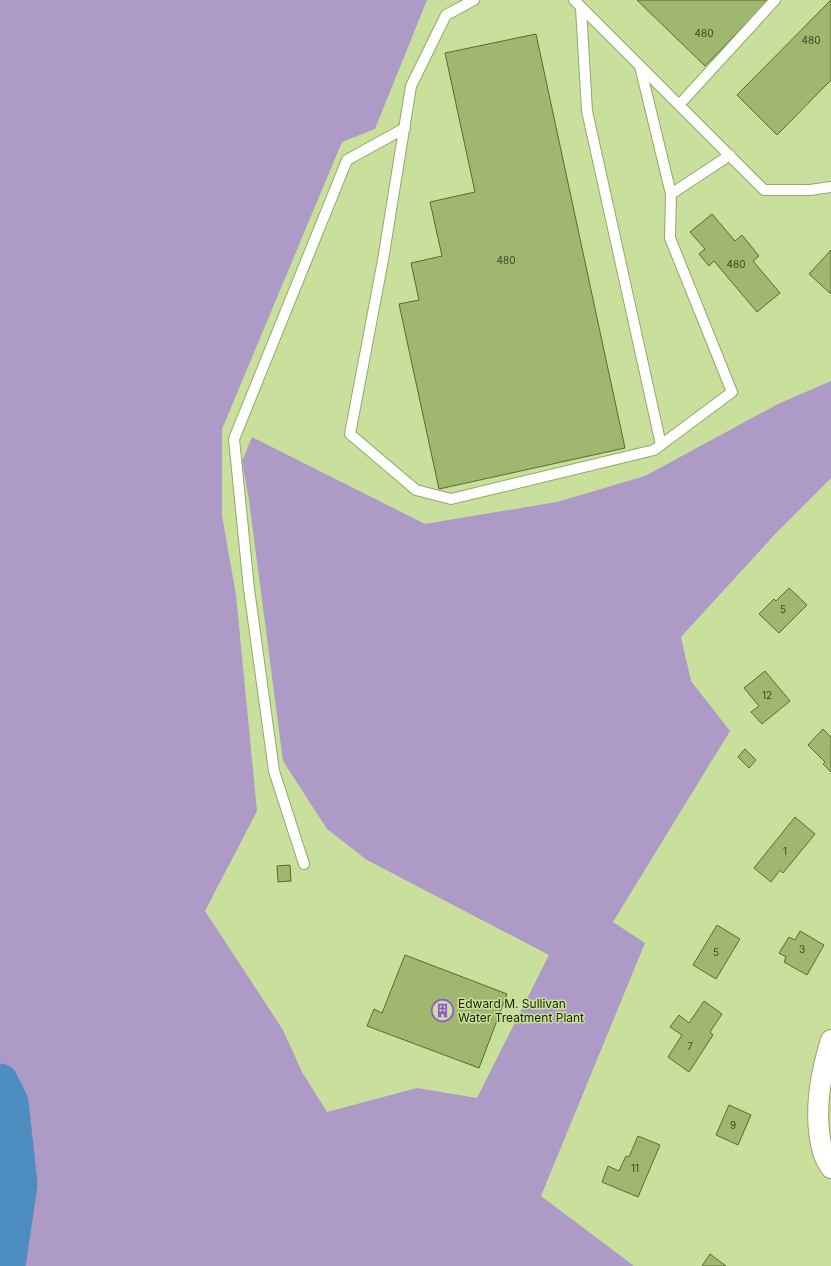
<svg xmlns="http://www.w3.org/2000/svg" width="831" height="1266" font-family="Inter,sans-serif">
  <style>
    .green { fill: #ad9ac7 }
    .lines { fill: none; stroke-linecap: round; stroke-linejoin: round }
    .river { stroke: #4e8dbf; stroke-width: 37 }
    .building { fill: #9fb76f; stroke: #586c2b }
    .lane-casing { stroke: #92a966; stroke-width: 12 }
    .street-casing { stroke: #92a966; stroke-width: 22 }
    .lane { stroke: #fff; stroke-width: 10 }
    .street { stroke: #fff; stroke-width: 20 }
    .labels { text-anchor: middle; stroke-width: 3; stroke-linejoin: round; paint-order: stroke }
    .number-label { font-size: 10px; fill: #3b4721 }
    .poi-label { font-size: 12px; fill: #1a2207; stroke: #c8e09b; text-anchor: start }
  </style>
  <rect width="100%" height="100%" fill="#c8e09b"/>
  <path class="green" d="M0 0H427L375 129 342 142 222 429V516L236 595 257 811 205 911 283 1030 302 1072 327 1112 417 1088 477 1098 549 955 367 860 327 829 283 761 249 500 242 461 252 437 425 524 557 502 645 476 778 404 831 381V478L777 532 681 637 691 681 730 731 613 922 645 943 541 1196 634 1266H0Z"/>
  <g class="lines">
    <path class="river" d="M0 1082 10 1102 19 1184 7 1266"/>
  </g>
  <path class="building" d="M637 0H769L705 66Z
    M831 0V80L777 135 737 95Z
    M536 34 625 448 439 489 399 304 419 300 411 263 442 256 430 202 475 192 445 53Z
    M712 214 735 241 742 235 759 256 753 261 780 293 757 312 714 261 709 266 699 254 705 249 690 232Z
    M831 250V294L809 274Z
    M789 588 807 605 779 633 759 614 774 599 776 601Z
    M765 671 790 701 762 724 751 712 759 706 744 688Z
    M823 729 831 737V772L823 764 825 762 808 745Z
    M745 749 756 760 749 768 738 757Z
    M795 817 815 834 783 873 780 870 771 882 754 868Z
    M290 865 291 881 278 882 277 866Z
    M717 925 740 939 716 979 693 965Z
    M800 931 824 945 807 975 784 962 786 957 779 953 789 937 795 940Z
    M405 955 507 994 479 1068 367 1026 374 1009 382 1013Z
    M704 1001 722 1014 710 1032 713 1035 689 1072 668 1057 682 1035 670 1027 679 1015 689 1023Z
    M729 1105 751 1115 738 1145 716 1135Z
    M638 1136 660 1145 638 1197 602 1182 608 1166 619 1171 626 1156 629 1157Z
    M710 1254 726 1266H702Z"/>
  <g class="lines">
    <defs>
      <path id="lane" d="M474 0 446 15 411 86 383 260 350 434 416 490 451 499 654 450 732 392 670 238 671 194 730 155
        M574 0 764 190H810L831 187
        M581 8 587 111 661 445
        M640 66 671 194
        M679 105 775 0
        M304 864 274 771 249 589 234 439 347 160 405 128"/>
      <path id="street" d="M831 1040C820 1075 813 1116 823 1152 824 1157 828 1163 831 1168"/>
    </defs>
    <use href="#lane" class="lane-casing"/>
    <use href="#street" class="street-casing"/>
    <use href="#lane" class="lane"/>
    <use href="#street" class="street"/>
  </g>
  <defs>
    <symbol id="building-ring" viewBox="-11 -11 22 22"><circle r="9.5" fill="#c8e09b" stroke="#9458d0" stroke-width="1.5"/><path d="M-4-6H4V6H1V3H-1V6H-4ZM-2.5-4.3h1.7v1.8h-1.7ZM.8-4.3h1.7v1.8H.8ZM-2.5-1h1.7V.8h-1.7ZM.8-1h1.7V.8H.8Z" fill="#9458d0"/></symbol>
  </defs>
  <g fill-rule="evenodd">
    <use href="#building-ring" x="430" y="998" width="25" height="25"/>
  </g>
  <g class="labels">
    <g class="number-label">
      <text x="704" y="37">480</text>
      <text x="811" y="44">480</text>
      <text x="506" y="264">480</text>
      <text x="736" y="268">480</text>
      <text x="783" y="613">5</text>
      <text x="767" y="699">12</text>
      <text x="785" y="855">1</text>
      <text x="802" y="953">3</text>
      <text x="716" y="956">5</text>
      <text x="690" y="1050">7</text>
      <text x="733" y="1129">9</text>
      <text x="635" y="1172">11</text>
    </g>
    <g class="poi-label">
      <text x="458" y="1008">Edward M. Sullivan<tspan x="458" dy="14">Water Treatment Plant</tspan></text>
    </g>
  </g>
</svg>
